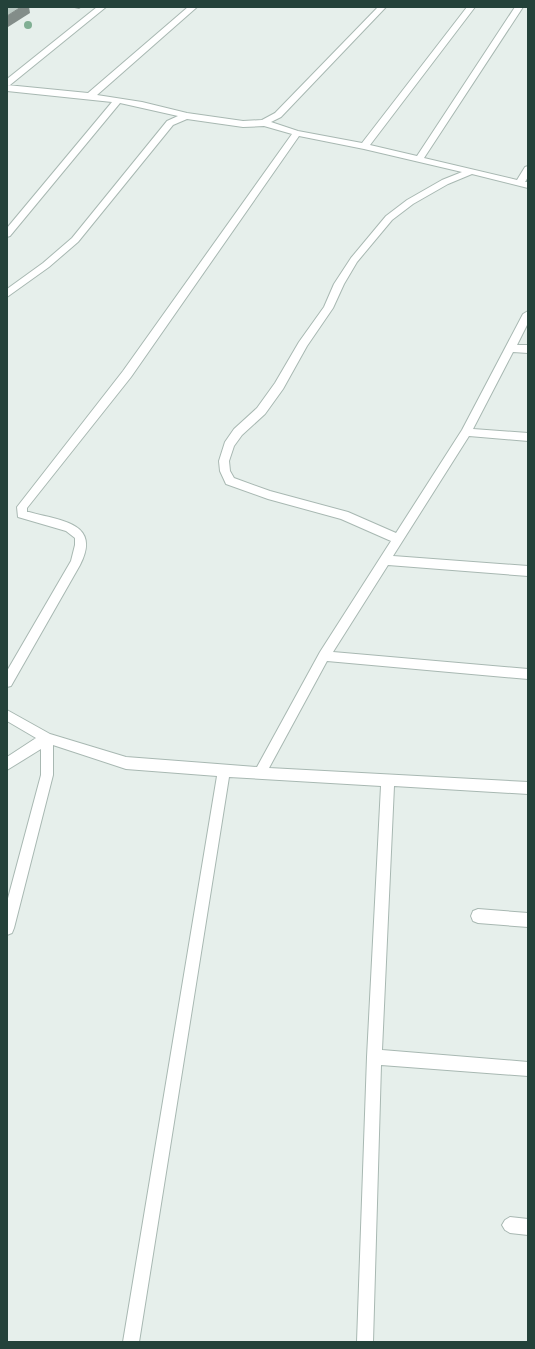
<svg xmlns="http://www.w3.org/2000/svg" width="535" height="1349" font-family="'Sofia Sans Condensed',sans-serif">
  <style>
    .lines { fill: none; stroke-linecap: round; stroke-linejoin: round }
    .minor-casing { stroke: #a8b8b2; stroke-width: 2 }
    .minor { fill: #fff; fill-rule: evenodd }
    .tree { fill: #80af93 }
    .wall { fill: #a1aea9 }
    .shaded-wall { fill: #838d89 }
    .building { fill: #bbcac4; stroke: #838d89 }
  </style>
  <rect width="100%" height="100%" fill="#e6efeb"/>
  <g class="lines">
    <defs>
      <path id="minor" d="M97 7H106L10 85H7V79Z
        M188 7H197L97 95 142 102 187 113 243 121 262 120 275 113 378 7H386L281 117 271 122 298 131 362 143 467 7H475L370 145 417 156 515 7H523L424 158 517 180 525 167 528 166V177L525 182H528V188L472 174 448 184 413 204 392 220 357 262 344 284 333 308 307 346 283 389 265 414 242 435 234 446 229 461 230 471 234 478 270 491 348 512 396 533 462 430 523 314 528 311V323L517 345H528V353L513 352 473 429 528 433V441L469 436 393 556 528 566V576L388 565 333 652 528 669V679L327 661 269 768 528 782V794L394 786 382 1050 528 1062V1076L381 1065 373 1342H357L367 1057 381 786 229 777 139 1342H123L217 776 126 769 53 745V775L14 928 12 933 7 935V902L41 775V749L7 770V757L36 738 7 721V710L50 734 126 757 257 767 320 652 391 541 341 519 268 499 226 484 220 471 219 461 225 442 234 429 257 408 275 383 299 342 324 307 334 284 351 258 386 216 407 200 442 180 462 172 364 149 299 136 131 377 27 508V512H29C60 521 102 522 80 565L11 686 7 687V671L71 561 75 545V538L66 531 18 517 17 507 123 371 292 134 264 126 243 127 187 119 173 125 78 242 49 267 7 297V289L43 263 72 238 167 121 178 116 120 103 10 236 7 237V228L112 102 7 91V85L88 93Z
        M478 909 528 913V927L478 923 473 921 471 916 473 911Z
        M510 1217 528 1219V1235L510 1233 505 1230 502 1225 505 1220Z"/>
    </defs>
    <use href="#minor" class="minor-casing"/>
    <use href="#minor" class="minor"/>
  </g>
  <circle class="tree" cx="28" cy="25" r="4"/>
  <path class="wall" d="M70 7H82L79 9Z"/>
  <path class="shaded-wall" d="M21 7H29L30 13 8 27 7 22V16Z"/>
  <path class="building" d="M7 7H21L7 16Z"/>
  <rect width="535" height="1349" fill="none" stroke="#24423a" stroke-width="16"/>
</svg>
